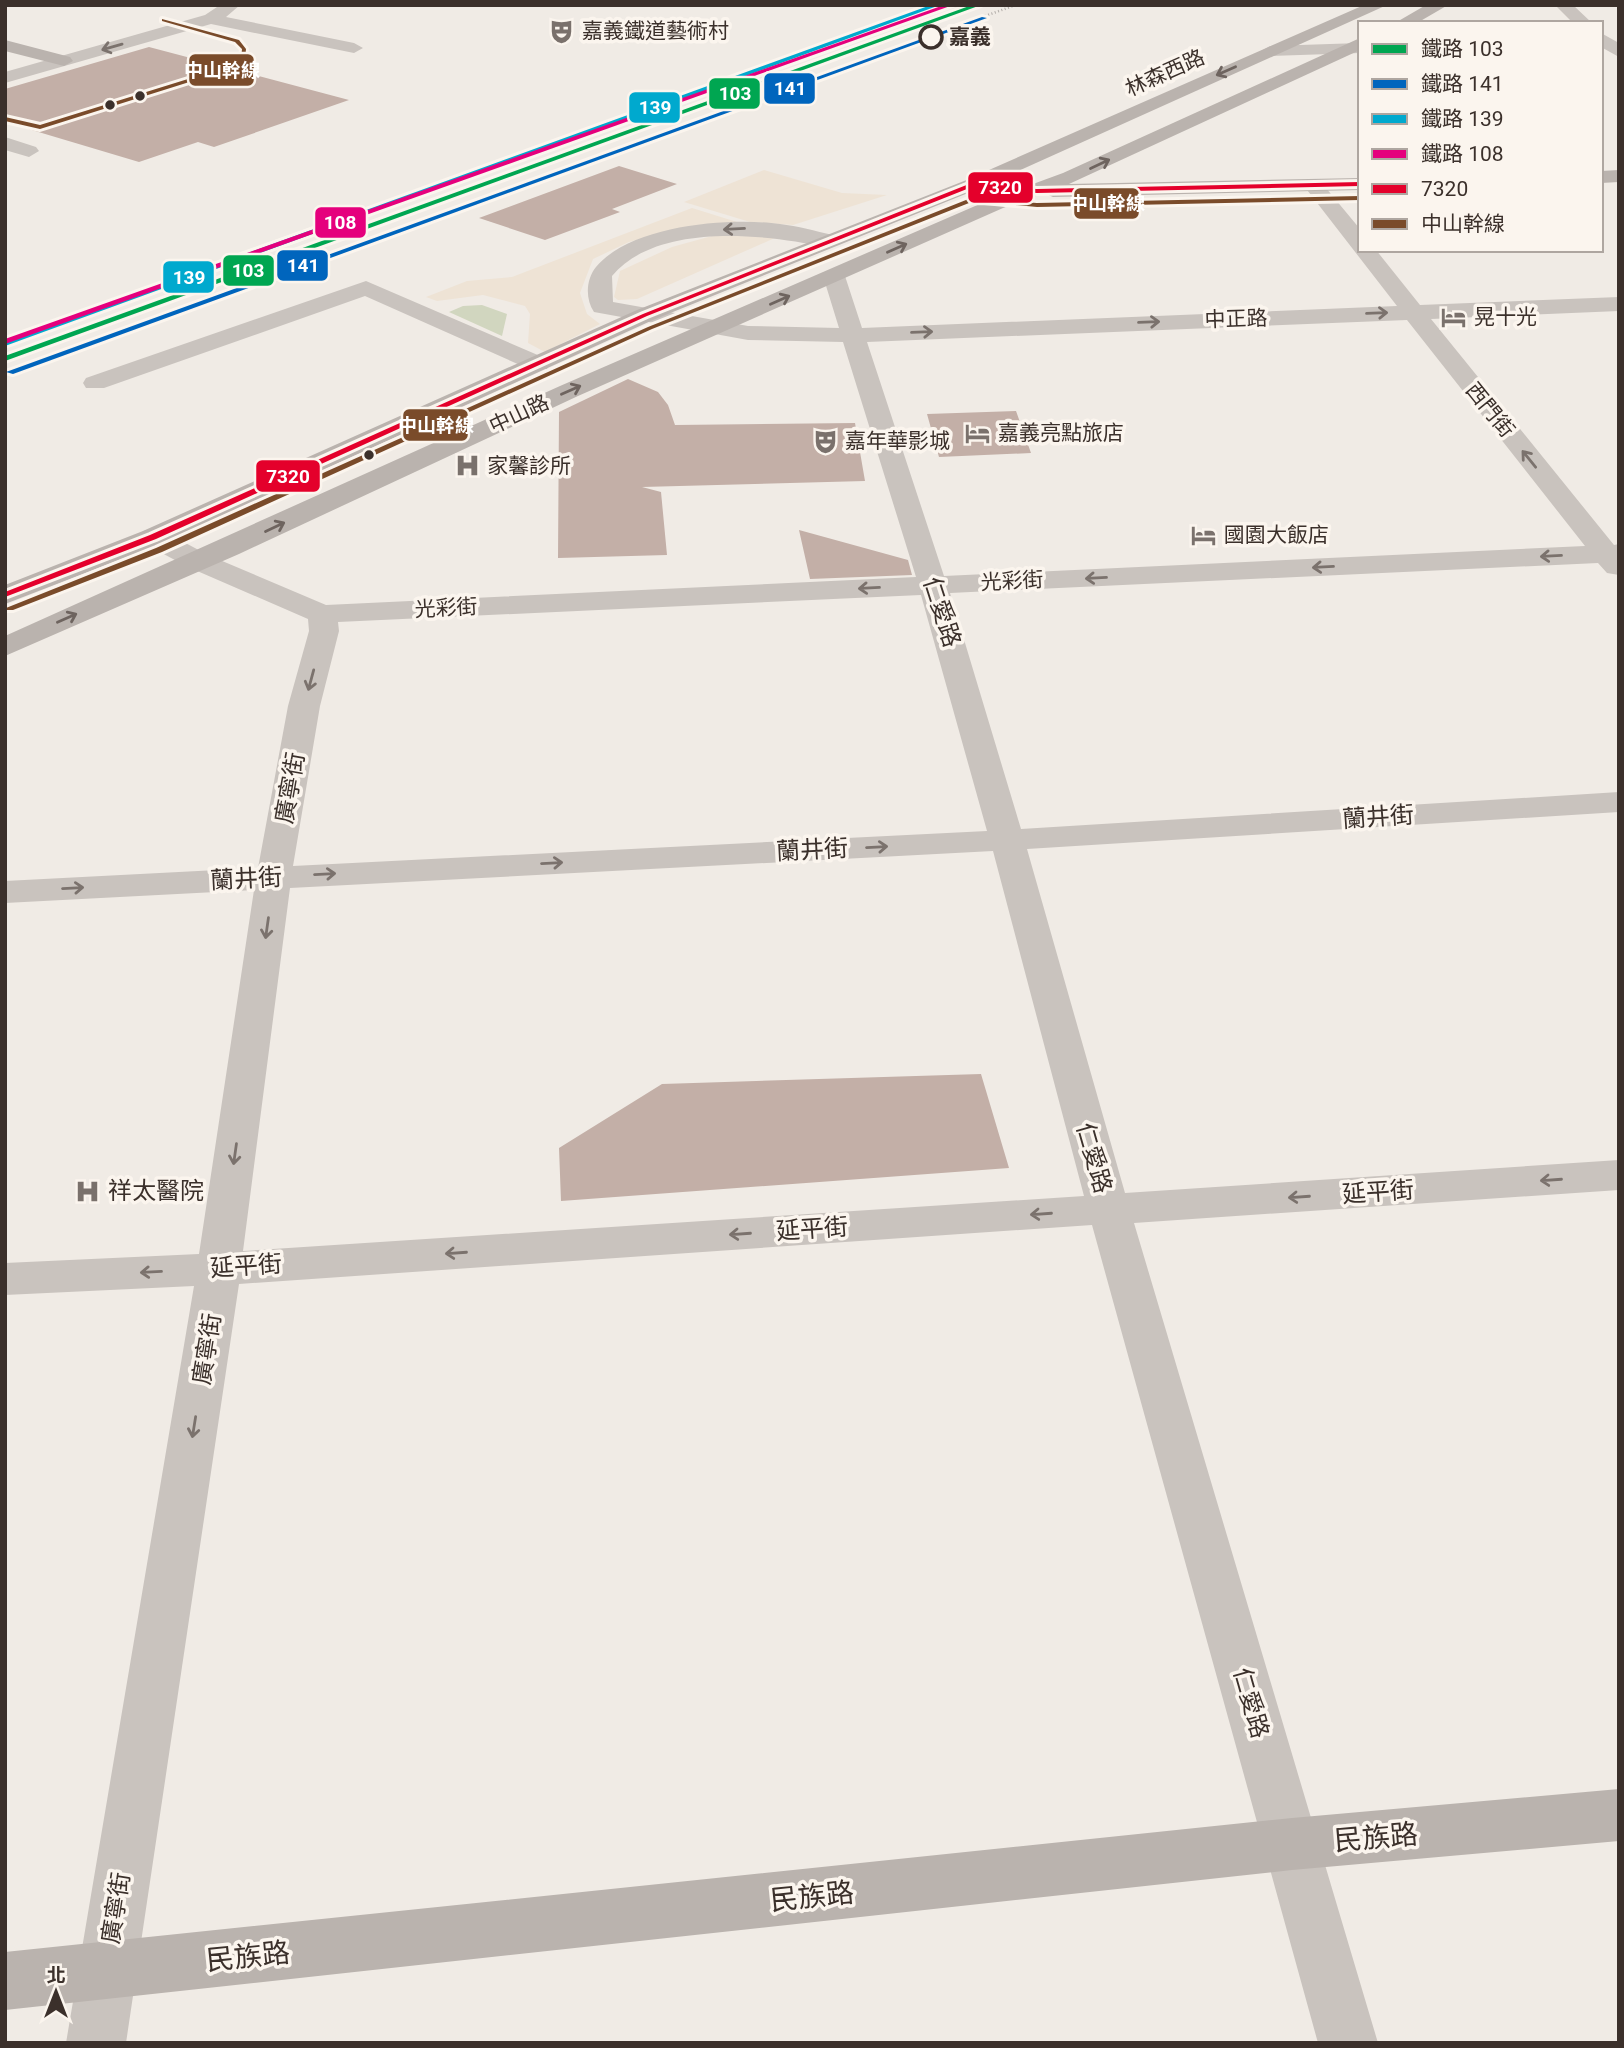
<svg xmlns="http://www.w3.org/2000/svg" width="1624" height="2048" font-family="Roboto,'Noto Sans TC',sans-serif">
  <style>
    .green { fill: #d1d6bf }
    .plaza { fill: #eee3d5 }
    .building { fill: #c3afa7 }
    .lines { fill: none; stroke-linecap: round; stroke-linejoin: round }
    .street { fill: #c9c3be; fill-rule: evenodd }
    .secondary { fill: #bab3ae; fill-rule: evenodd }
    .rail { stroke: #b1aca8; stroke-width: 2.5; stroke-dasharray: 1 2.5; stroke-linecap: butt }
    .bus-1-casing { stroke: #fbf5ee; stroke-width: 6 }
    .bus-2-casing { stroke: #fbf5ee; stroke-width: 6 }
    .bus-1 { fill: #e4002b; fill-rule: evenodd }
    .bus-2 { fill: #7a4b2a; fill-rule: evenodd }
    .rail-1-casing { stroke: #fbf5ee; stroke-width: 6 }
    .rail-2-casing { stroke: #fbf5ee; stroke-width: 6 }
    .rail-3-casing { stroke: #fbf5ee; stroke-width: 6 }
    .rail-4-casing { stroke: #fbf5ee; stroke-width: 6 }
    .rail-1 { fill: #00a651; fill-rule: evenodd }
    .rail-2 { fill: #0065bd; fill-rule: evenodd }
    .rail-3 { fill: #00a9ce; fill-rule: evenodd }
    .rail-4 { fill: #e5007d; fill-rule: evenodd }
    .oneway { stroke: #7b726d }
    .oneway2 { stroke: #6e645f }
    .stop-dot { fill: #fbf5ee; stroke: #3b302b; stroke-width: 3.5 }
    .bus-dot { fill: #3b302b; stroke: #fbf5ee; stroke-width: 2.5 }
    .labels { text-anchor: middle; stroke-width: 7; stroke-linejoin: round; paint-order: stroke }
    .far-poi-label { font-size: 21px; fill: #3b302b; stroke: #fbf5ee; text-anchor: start }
    .far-stop-label { font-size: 21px; font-weight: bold; fill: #3b302b; stroke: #fbf5ee; text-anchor: start }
    .far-street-label { font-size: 21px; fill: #3b302b; stroke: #fbf5ee }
    .street-label { font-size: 24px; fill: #3b302b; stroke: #fbf5ee }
    .poi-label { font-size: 24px; fill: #3b302b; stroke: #fbf5ee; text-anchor: start }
    .near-street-label { font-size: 28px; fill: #3b302b; stroke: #fbf5ee }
    .line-badge { stroke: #fbf5ee; stroke-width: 2.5 }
    .badge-label { font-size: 19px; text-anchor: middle; font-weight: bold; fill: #fff }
  </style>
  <rect width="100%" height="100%" fill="#f0ebe5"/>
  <path class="green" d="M482 305 507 314 502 336 449 312 463 306Z"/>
  <path class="plaza" d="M764 170 842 193 887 195 793 225 750 222 684 202Z
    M692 208 737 222 673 230 629 242 593 259 580 293 587 314 600 324 545 352 528 343 530 314 525 306 483 295 437 301 426 297 467 281 512 277Z
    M719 234 777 237 637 299 618 300 614 297 620 271 672 247Z"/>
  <path class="building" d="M149 47 349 100 214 147 198 142 139 162 5 122V89Z
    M619 166 677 184 612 209 620 212 545 240 479 218Z
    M628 379 658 392 668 405 675 425 855 423 865 481 642 487 661 492 667 555 558 558 559 412Z
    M1016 411 1031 453 939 457 927 414Z
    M799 530 908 560 912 575 810 579Z
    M981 1074 1009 1168 561 1201 559 1148 662 1084Z"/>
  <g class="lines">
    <path class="street" d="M220 5H240L226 17 354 43 363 48 354 53 211 24 5 83V72L205 15Z
      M1555 5H1573L1592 23H1573Z
      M1601 33 1619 43V57L1601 47Z
      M1360 43V53L1270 56 1261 51 1270 46Z
      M5 137 36 147 39 151 29 157 5 150Z
      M1314 180 1321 182 1360 229V250H1376L1420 305 1619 297V311L1431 319 1614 545 1619 544V575L1607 573 1598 563 950 593 1021 829 1619 792V812L1027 849 1125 1193 1619 1160V1190L1134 1223 1378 2043H1318L1092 1225 239 1284 126 2043H66L194 1286 5 1295V1263L199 1254 254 890 5 903V881L258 868 288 706 309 631 308 619 188 567 143 543 139 537 143 531 153 529 163 531 208 555 326 605 916 577 843 342 748 340 594 312C585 299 586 279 596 267 631 225 729 217 780 224 798 226 815 231 833 235L836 240 833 245 825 247C764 234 657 222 612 276L613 302 748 326 839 328 823 276 834 269 845 276 862 328 1397 306 1304 186ZM1407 320 1585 546 944 576 867 342ZM921 595 987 831 293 866 320 706 339 631 338 622ZM993 851 1084 1196 243 1251 290 888Z
      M366 281 547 359 550 364 547 369H529L365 296 104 388H86L83 383 86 378Z"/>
    <path class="secondary" d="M1364 5H1387L978 189 653 320 163 543 5 604V585L143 531 637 310 964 181Z
      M1426 5H1448L1417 23H1395Z
      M1360 38V50L1069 184 1360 178V190L1053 197 1044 193 1003 208 578 396 239 554 5 656V636L560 386 989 200 1063 173Z
      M5 40 70 57 73 61 64 66 5 51Z
      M1619 170V182L1601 183V171Z
      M1619 1789V1841L1292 1870 5 2010V1952L1292 1818Z"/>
    <path class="rail" d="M810 78 1016 5"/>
    <defs>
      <path id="bus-1" d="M1360 182V186L1037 193 972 187 647 316 156 539 5 597V592L150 535 643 314 969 184 1037 189Z"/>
      <path id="bus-2" d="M162 19 239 40 246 49 245 59 237 67 40 129 5 121V117L40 125 233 65 241 59 242 49 235 42 162 21Z
        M1360 196V200L1037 207 974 201 652 329 162 552 13 610H7L6 608 156 548 648 327 971 198 1037 203Z"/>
    </defs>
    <use href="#bus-1" class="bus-1-casing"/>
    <use href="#bus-2" class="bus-2-casing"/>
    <use href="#bus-1" class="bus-1"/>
    <use href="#bus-2" class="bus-2"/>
    <defs>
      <path id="rail-1" d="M972 5H981L5 361V356Z"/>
      <path id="rail-2" d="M982 17 987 18 13 374 6 372Z"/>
      <path id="rail-3" d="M931 5H940L5 346V341Z"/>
      <path id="rail-4" d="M944 5H953L5 344V339Z"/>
    </defs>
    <use href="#rail-1" class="rail-1-casing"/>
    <use href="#rail-2" class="rail-2-casing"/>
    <use href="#rail-3" class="rail-3-casing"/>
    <use href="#rail-4" class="rail-4-casing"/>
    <use href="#rail-1" class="rail-1"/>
    <use href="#rail-2" class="rail-2"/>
    <use href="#rail-3" class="rail-3"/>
    <use href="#rail-4" class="rail-4"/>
  </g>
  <defs><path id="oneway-shaft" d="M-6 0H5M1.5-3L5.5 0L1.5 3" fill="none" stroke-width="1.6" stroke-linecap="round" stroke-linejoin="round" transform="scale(1.75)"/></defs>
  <g class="oneway">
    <use href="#oneway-shaft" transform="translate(112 47) rotate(164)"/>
    <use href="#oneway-shaft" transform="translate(734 229) rotate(177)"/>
    <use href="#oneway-shaft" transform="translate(1377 313) rotate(-2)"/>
    <use href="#oneway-shaft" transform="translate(1149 322) rotate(-2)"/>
    <use href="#oneway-shaft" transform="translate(922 332) rotate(-2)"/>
    <use href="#oneway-shaft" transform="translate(1529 459) rotate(-129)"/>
    <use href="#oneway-shaft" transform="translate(1551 556) rotate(177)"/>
    <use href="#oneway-shaft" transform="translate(1323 567) rotate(177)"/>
    <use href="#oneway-shaft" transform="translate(1096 578) rotate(177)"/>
    <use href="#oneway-shaft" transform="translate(869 588) rotate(177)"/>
    <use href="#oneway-shaft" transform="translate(311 680) rotate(105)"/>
    <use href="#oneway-shaft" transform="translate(877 847) rotate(-3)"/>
    <use href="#oneway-shaft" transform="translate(552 863) rotate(-3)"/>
    <use href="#oneway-shaft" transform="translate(325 874) rotate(-3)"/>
    <use href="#oneway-shaft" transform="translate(73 888) rotate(-3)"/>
    <use href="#oneway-shaft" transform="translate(267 928) rotate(98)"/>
    <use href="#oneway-shaft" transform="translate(235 1154) rotate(98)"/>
    <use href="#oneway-shaft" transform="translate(1551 1180) rotate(176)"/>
    <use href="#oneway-shaft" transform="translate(1299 1197) rotate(176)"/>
    <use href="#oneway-shaft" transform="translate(1041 1214) rotate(176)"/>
    <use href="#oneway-shaft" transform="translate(740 1234) rotate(176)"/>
    <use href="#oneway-shaft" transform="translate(456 1253) rotate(176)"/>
    <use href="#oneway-shaft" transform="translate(151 1272) rotate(177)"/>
    <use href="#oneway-shaft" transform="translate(194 1427) rotate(99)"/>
  </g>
  <g class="oneway2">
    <use href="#oneway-shaft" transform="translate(1226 71) rotate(156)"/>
    <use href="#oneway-shaft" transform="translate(1100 164) rotate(-25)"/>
    <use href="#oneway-shaft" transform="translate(897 248) rotate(-24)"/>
    <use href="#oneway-shaft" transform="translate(780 300) rotate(-24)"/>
    <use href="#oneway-shaft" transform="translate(571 390) rotate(-24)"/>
    <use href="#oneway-shaft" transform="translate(275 527) rotate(-25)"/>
    <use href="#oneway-shaft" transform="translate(67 618) rotate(-24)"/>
  </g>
  <defs>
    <symbol id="theatre-bare" viewBox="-9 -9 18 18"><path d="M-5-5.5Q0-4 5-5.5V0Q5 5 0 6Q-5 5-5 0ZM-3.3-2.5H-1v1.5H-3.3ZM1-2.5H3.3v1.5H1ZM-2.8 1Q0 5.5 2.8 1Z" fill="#7a716c" stroke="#fbf5ee" stroke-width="2.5" paint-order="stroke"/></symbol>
    <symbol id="hotel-bare" viewBox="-9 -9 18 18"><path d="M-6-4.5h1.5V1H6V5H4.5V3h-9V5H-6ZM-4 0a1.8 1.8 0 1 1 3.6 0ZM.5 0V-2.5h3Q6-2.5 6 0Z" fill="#7a716c" stroke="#fbf5ee" stroke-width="2.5" paint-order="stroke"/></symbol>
    <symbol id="hospital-bare" viewBox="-9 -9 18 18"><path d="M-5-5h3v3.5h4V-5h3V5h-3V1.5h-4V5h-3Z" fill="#7a716c" stroke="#fbf5ee" stroke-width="2.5" paint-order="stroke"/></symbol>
  </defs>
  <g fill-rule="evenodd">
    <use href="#theatre-bare" x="544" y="14" width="35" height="35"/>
    <use href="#hotel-bare" x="1436" y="300" width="35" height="35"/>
    <use href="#hotel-bare" x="960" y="416" width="35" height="35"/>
    <use href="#theatre-bare" x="808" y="424" width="35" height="35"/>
    <use href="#hospital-bare" x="450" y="448" width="35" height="35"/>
    <use href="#hotel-bare" x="1186" y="518" width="35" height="35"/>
    <use href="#hospital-bare" x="70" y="1174" width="35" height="35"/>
  </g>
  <circle class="stop-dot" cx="931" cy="37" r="11"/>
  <g class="bus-dot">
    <circle cx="140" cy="96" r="6"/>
    <circle cx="110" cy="105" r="6"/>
    <circle cx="369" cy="455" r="6"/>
  </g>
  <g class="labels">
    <g class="far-poi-label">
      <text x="582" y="38">嘉義鐵道藝術村</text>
      <text x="1474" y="324">晃十光</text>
      <text x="998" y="440">嘉義亮點旅店</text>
      <text x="845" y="448">嘉年華影城</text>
      <text x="487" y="473">家馨診所</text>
      <text x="1224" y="542">國園大飯店</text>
    </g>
    <g class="far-stop-label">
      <text x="949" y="44">嘉義</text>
    </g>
    <g class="far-street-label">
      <text transform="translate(1165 73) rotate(-24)" y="7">林森西路</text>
      <text transform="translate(1236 319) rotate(-2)" y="7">中正路</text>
      <text transform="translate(1490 410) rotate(51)" y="7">西門街</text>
      <text transform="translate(519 414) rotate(-25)" y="7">中山路</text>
      <text transform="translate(1012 581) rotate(-3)" y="7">光彩街</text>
      <text transform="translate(446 608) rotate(-3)" y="7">光彩街</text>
    </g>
    <g class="street-label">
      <text transform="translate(942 612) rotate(72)" y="8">仁愛路</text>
      <text transform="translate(290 788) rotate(-80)" y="8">廣寧街</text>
      <text transform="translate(1378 817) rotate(-4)" y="8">蘭井街</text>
      <text transform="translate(812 850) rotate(-3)" y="8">蘭井街</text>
      <text transform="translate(246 879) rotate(-3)" y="8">蘭井街</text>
      <text transform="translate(1094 1158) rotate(74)" y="8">仁愛路</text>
      <text transform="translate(1378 1192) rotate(-4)" y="8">延平街</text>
      <text transform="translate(812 1229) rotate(-4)" y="8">延平街</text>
      <text transform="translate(246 1266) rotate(-4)" y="8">延平街</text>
      <text transform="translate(207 1349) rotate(-81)" y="8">廣寧街</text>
      <text transform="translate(1251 1703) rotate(74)" y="8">仁愛路</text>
      <text transform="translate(116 1908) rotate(-81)" y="8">廣寧街</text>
    </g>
    <g class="poi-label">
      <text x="108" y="1199">祥太醫院</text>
    </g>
    <g class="near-street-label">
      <text transform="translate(1376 1837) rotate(-5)" y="10">民族路</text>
      <text transform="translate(812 1896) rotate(-6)" y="10">民族路</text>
      <text transform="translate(248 1956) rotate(-6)" y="10">民族路</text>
    </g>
  </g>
  <g class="line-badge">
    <rect x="188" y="53" width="67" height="34" rx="7" fill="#7a4b2a"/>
    <rect x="763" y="72" width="53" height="33" rx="7" fill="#0065bd"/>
    <rect x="708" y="77" width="53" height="33" rx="7" fill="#00a651"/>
    <rect x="628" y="91" width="53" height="33" rx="7" fill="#00a9ce"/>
    <rect x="967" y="171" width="67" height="33" rx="7" fill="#e4002b"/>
    <rect x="1073" y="187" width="67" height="33" rx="7" fill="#7a4b2a"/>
    <rect x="314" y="206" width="53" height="33" rx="7" fill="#e5007d"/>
    <rect x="276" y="249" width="53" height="33" rx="7" fill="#0065bd"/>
    <rect x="222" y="254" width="53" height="33" rx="7" fill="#00a651"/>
    <rect x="162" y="260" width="53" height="34" rx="7" fill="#00a9ce"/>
    <rect x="402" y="408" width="67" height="34" rx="7" fill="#7a4b2a"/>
    <rect x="255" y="459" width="66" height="34" rx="7" fill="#e4002b"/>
  </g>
  <g class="badge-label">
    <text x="222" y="77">中山幹線</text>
    <text x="790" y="95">141</text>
    <text x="735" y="100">103</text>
    <text x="655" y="114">139</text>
    <text x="1000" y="194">7320</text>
    <text x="1107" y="210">中山幹線</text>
    <text x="340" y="229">108</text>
    <text x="303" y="272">141</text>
    <text x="248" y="277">103</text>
    <text x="189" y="284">139</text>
    <text x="436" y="432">中山幹線</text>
    <text x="288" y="483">7320</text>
  </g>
  <rect width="1624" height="2048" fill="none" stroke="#3b302b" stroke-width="14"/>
  <rect x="1358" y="21" width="245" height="231" fill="#fbf5ee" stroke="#aea6a0" stroke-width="2"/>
  <rect x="1372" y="44" width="35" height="10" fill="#00a651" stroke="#aea6a0" stroke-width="2"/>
  <text x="1421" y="56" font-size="21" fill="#3b302b">鐵路 103</text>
  <rect x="1372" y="79" width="35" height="10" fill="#0065bd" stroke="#aea6a0" stroke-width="2"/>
  <text x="1421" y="91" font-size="21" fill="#3b302b">鐵路 141</text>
  <rect x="1372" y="114" width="35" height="10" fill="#00a9ce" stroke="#aea6a0" stroke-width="2"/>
  <text x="1421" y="126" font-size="21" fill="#3b302b">鐵路 139</text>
  <rect x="1372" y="149" width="35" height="10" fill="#e5007d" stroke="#aea6a0" stroke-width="2"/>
  <text x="1421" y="161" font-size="21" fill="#3b302b">鐵路 108</text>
  <rect x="1372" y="184" width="35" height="10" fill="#e4002b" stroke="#aea6a0" stroke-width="2"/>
  <text x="1421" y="196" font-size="21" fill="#3b302b">7320</text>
  <rect x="1372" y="219" width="35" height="10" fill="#7a4b2a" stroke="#aea6a0" stroke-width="2"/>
  <text x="1421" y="231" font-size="21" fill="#3b302b">中山幹線</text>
  <g transform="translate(56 1992)" stroke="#fbf5ee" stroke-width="5" paint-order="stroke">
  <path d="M0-5L12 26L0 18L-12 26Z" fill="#3b302b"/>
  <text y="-10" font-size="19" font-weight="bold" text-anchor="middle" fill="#3b302b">北</text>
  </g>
</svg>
